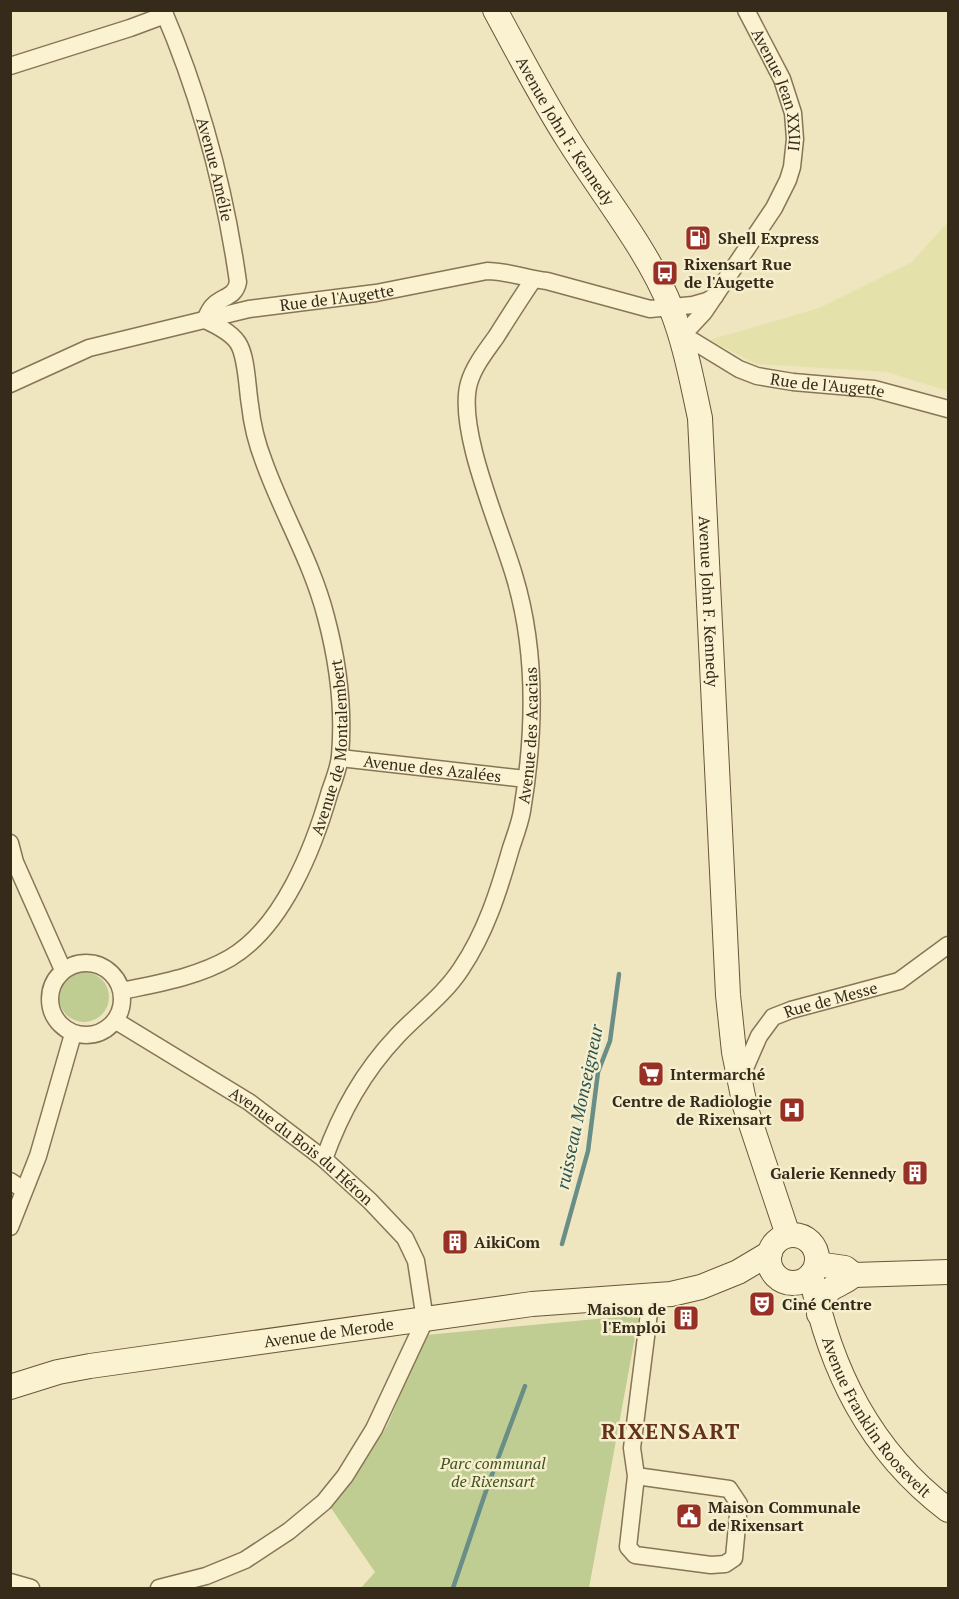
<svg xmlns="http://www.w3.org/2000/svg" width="959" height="1599" font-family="'PT Serif',serif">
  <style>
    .farmland { fill: #e5e1ab }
    .green { fill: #c0cd92 }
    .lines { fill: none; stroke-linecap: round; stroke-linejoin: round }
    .stream { stroke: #698e88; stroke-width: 4.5 }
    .street-casing { stroke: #877556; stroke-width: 19 }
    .secondary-casing { stroke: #69563a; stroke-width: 26 }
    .street { stroke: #faf2d1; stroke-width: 16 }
    .secondary { stroke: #faf2d1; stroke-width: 24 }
    .labels { text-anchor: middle; stroke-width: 5; stroke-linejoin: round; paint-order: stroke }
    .street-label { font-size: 16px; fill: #362b1b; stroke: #f6efcd }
    .poi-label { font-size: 16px; font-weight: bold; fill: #362b1b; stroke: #f6efcd; text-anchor: start }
    .park-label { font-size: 16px; font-style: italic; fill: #415321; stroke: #f6efcd }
    .water-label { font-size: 18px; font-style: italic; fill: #2a5556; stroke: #f6efcd }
    .district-label { font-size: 22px; font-weight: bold; letter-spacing: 1.5px; fill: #64311a; stroke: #f6efcd }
  </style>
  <rect width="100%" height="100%" fill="#efe5be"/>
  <path class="farmland" d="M948 222V391L887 372 756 364 710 340 819 308 912 262Z"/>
  <path class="green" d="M59 997a25 25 0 1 1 50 0a25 25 0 1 1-50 0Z
    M639 1315 589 1588H361L375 1572 331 1508 387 1426 426 1335Z"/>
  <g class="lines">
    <path class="stream" d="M562 1244 588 1151 598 1072 610 1041 619 974
      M453 1588 487 1488 525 1386"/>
    <defs>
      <g id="street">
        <path id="s1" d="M163 10C200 96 225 190 238 282 235 298 222 296 213 306 209 310 207 316 205 320"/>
        <path id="s2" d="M746 10 782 79 793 113 795 139 792 167 788 180 774 208 704 312 690 327 680 333 739 369 757 376 793 382 874 389 948 409"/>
        <path d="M10 66 130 28 165 15"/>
        <path id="s3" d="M10 384 89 348 249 309 376 293 487 271C508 271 527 279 547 281L650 309 693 305 707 301 715 296"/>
        <path id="s4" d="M340 758 526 779"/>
        <path d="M10 843 15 862 63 970"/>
        <circle cx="86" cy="999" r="36"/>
        <path id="s5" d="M122 991C159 983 197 977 230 958 283 927 314 847 330 791 334 780 339 767 340 756 344 710 338 662 326 617 312 562 283 515 264 462 257 444 252 424 250 405 247 388 247 357 238 343 231 332 216 325 205 320"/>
        <path id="s6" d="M116 1021 249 1102 324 1159 370 1201 405 1238 416 1261 425 1320 374 1429 345 1476 324 1502 289 1531 245 1560 206 1576 159 1588"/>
        <path id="s7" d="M739 1082 759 1036 773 1017 791 1010 899 981 948 945"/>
        <path id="s8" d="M324 1159C341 1112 363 1072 398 1035 419 1013 444 995 461 969 486 932 499 890 511 848 515 836 520 823 522 811 535 733 537 650 514 575 500 527 456 429 469 383 474 366 486 351 496 337 508 318 520 299 533 280"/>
        <path d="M10 1181 24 1190"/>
        <path d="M10 1227 38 1156 73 1034"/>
        <path d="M636 1476 729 1489 739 1504 734 1558 725 1564 711 1565 635 1555 628 1547 636 1476 632 1448 651 1297"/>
        <path d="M10 1582 31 1588"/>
      </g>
      <g id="secondary">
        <path id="s9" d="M495 10C519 54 542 99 569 141 602 194 648 250 671 308 685 343 692 381 700 418L728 995 734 1052 745 1106 788 1235"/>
        <circle cx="793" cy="1259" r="24"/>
        <path d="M817 1264 845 1268 854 1275 948 1272"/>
        <path id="s10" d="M811 1275C830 1370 870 1451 948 1510"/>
        <path d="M819 1314C827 1280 833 1292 854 1275"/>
        <path id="s11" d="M10 1387 58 1372 90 1366 532 1304 671 1294 701 1287 738 1272 770 1253"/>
      </g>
    </defs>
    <use href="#street" class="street-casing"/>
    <use href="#secondary" class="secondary-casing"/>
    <use href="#street" class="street"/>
    <use href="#secondary" class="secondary"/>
  </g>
  <defs>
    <symbol id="fuel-square" viewBox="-11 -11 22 22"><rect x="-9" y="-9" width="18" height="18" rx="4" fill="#983025" stroke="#f6efcd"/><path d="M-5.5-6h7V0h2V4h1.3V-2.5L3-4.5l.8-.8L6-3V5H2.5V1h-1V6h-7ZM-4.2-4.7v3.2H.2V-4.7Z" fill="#fff"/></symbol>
    <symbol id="bus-square" viewBox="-11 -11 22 22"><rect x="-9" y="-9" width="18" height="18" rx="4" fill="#983025" stroke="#f6efcd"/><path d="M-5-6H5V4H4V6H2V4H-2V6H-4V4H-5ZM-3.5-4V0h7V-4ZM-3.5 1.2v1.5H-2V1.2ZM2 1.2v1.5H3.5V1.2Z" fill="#fff"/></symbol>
    <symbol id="supermarket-square" viewBox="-11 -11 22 22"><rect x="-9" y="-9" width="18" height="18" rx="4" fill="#983025" stroke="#f6efcd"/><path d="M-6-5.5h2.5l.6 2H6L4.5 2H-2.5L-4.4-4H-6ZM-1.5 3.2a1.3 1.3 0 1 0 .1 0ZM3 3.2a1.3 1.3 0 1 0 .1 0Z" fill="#fff"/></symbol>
    <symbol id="hospital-square" viewBox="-11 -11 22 22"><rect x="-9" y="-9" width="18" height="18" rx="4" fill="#983025" stroke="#f6efcd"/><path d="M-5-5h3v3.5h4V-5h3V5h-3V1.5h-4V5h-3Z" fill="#fff"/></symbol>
    <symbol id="building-square" viewBox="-11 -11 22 22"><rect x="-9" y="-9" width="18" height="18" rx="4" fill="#983025" stroke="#f6efcd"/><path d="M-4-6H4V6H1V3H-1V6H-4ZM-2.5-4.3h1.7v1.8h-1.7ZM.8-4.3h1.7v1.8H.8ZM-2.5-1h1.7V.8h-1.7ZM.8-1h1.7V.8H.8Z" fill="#fff"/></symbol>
    <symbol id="theatre-square" viewBox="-11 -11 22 22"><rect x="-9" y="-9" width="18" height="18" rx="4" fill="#983025" stroke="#f6efcd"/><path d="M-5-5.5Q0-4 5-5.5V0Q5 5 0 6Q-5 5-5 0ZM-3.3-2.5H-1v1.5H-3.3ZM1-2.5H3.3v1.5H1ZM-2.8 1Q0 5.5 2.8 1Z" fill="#fff"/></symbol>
    <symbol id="civic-square" viewBox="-11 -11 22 22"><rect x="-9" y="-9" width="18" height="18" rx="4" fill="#983025" stroke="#f6efcd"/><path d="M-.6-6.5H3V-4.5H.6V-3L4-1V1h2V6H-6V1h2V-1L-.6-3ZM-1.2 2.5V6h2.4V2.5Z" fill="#fff"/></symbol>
  </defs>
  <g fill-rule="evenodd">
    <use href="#fuel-square" x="683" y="223" width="30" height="30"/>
    <use href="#bus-square" x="650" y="258" width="30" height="30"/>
    <use href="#supermarket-square" x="636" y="1059" width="30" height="30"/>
    <use href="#hospital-square" x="777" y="1095" width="30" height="30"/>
    <use href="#building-square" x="900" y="1158" width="30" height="30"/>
    <use href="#building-square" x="440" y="1227" width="30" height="30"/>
    <use href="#theatre-square" x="747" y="1289" width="30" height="30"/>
    <use href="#building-square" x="671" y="1303" width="30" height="30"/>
    <use href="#civic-square" x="674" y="1501" width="30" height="30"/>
  </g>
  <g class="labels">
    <g class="street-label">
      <text dy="6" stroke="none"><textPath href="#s2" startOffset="87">Avenue Jean XXIII</textPath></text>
      <text dy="6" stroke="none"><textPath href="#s9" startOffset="140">Avenue John F. Kennedy</textPath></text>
      <text dy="6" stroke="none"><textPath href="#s1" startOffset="168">Avenue Amélie</textPath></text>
      <text dy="6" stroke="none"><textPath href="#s3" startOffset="340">Rue de l'Augette</textPath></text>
      <text dy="6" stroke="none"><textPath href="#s2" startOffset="530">Rue de l'Augette</textPath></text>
      <text dy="6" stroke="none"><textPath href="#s9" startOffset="644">Avenue John F. Kennedy</textPath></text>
      <text dy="6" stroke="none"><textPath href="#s8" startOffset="483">Avenue des Acacias</textPath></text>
      <text dy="6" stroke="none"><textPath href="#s5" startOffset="356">Avenue de Montalembert</textPath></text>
      <text dy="6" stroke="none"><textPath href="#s4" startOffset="93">Avenue des Azalées</textPath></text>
      <text dy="6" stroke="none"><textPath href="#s7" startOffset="134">Rue de Messe</textPath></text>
      <text dy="6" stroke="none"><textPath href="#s6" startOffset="224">Avenue du Bois du Héron</textPath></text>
      <text dy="6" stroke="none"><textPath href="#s11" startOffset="324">Avenue de Merode</textPath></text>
      <text dy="6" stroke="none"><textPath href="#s10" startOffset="159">Avenue Franklin Roosevelt</textPath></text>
    </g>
    <g class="poi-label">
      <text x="718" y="244">Shell Express</text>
      <text x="684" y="270">Rixensart Rue<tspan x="684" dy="18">de l'Augette</tspan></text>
      <text x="670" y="1080">Intermarché</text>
      <text x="772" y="1107" text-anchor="end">Centre de Radiologie<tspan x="772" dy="18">de Rixensart</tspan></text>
      <text x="896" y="1179" text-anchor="end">Galerie Kennedy</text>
      <text x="474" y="1248">AikiCom</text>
      <text x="782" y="1310">Ciné Centre</text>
      <text x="666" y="1315" text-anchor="end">Maison de<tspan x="666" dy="18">l'Emploi</tspan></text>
      <text x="708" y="1513">Maison Communale<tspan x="708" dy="18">de Rixensart</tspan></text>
    </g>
    <g class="park-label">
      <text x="493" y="1469">Parc communal<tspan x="493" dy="18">de Rixensart</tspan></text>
    </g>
    <g class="water-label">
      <text transform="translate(580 1107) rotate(-78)" y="6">ruisseau Monseigneur</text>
    </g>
    <g class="district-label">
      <text x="671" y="1439">RIXENSART</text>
    </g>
  </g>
  <rect width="959" height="1599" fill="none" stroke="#362b1b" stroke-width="24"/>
</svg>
